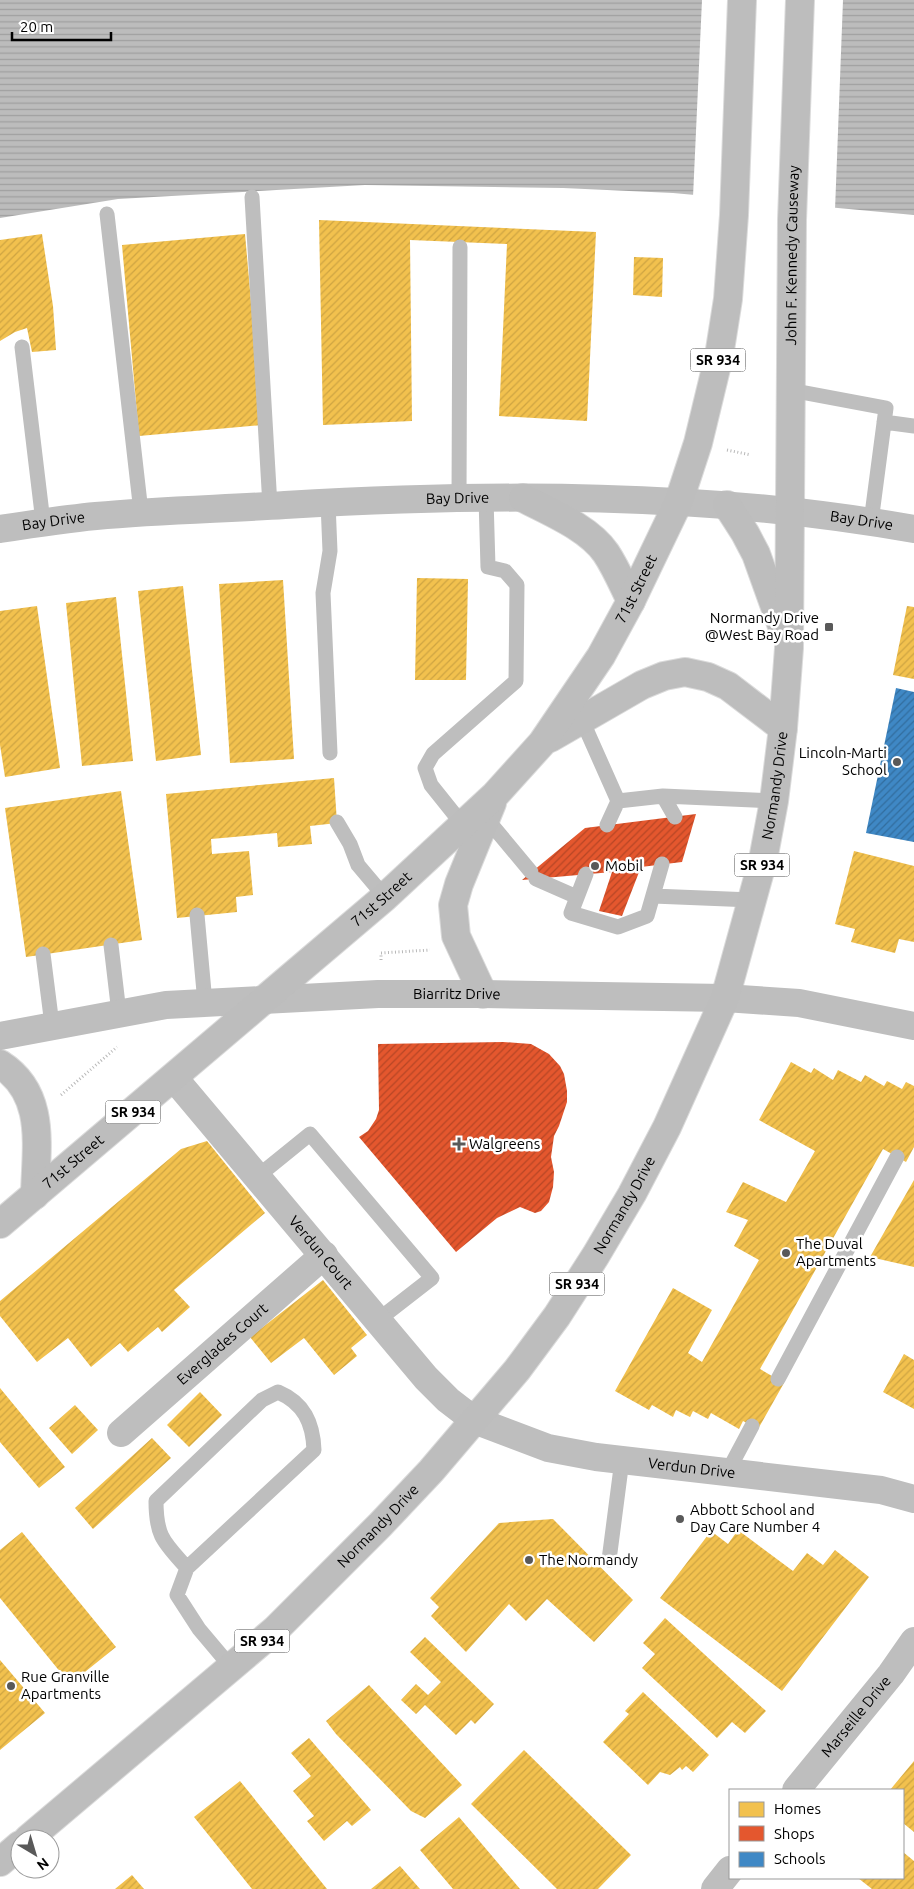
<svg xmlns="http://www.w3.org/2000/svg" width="914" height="1889" font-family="Ubuntu,sans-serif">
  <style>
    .water { fill: url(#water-rules) }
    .pier { fill: #fff }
    .homes { fill: url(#homes-hatch) }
    .shops { fill: url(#shops-hatch) }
    .schools { fill: url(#schools-hatch) }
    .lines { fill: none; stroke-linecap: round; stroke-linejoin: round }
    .primary-casing { stroke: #dbdbdb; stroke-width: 30 }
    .path { stroke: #b8b8b8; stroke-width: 3; stroke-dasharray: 1 2.5; stroke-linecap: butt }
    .service { stroke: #bebebe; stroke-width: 15 }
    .minor { stroke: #bebebe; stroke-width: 28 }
    .primary { stroke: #bdbdbd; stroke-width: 28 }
    .poi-dot { fill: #595959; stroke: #fff; stroke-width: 2 }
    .labels { text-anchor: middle; stroke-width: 5; stroke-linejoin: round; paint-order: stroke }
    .shield { fill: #fff; stroke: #4c4c4c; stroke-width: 1 }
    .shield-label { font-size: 14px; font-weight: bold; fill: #000 }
    .street-label { font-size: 15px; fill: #000; stroke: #fff }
    .poi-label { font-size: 15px; fill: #000; stroke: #fff; text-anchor: start }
  </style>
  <defs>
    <pattern id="water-rules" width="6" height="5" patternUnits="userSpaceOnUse" patternTransform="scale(1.25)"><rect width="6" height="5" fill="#bcbcbc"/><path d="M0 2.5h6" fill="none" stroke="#a0a0a0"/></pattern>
    <pattern id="homes-hatch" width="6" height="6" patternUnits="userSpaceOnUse" patternTransform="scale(1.25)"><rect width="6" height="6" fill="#f2c14e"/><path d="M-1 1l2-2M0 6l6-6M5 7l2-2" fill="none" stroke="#cea442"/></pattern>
    <pattern id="shops-hatch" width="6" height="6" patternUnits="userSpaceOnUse" patternTransform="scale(1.25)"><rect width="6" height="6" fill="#e4572e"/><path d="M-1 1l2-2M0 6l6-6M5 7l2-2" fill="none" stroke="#b64625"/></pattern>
    <pattern id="schools-hatch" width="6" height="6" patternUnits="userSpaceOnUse" patternTransform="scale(1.25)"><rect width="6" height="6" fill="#3f88c5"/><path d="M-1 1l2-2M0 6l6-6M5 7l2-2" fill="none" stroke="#326d9e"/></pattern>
  </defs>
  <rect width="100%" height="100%" fill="#fff"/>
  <path class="water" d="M0 0H914V215L673 193 563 188 365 185 118 199 0 218Z"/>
  <path class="pier" d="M702 0H843L835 210 693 197Z"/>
  <path class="homes" d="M319 220 596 232 587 421 499 416 507 244 410 240 412 421 323 425Z
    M42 234 53 306 56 350 32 352 27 328 15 332 0 341V240Z
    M245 234 262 425 139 436 122 245Z
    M634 257 663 258 662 297 633 295Z
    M417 578 468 579 466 680H415Z
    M283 580 294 759 230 763 219 584Z
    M183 586 201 755 156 761 138 591Z
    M116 597 133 761 82 766 66 603Z
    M37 606 60 768 5 777 0 745V611Z
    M907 606 914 607V679L893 675Z
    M334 778 337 823 310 826 312 844 278 847 277 833 211 839 212 854 249 851 253 895 236 897 237 912 177 918 166 794Z
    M121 791 142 940 26 957 5 808Z
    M854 851 914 866V942L899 939 895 953 851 942 855 929 835 924Z
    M791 1062 811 1073 814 1068 833 1080 838 1070 861 1082 865 1075 884 1086 887 1081 902 1089 906 1082 914 1086V1147L906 1162 883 1149 760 1369 784 1383 758 1429 743 1421 739 1429 711 1413 708 1419 693 1411 690 1417 676 1410 673 1417 652 1405 649 1410 615 1391 673 1288 712 1310 688 1353 702 1362 759 1260 734 1246 748 1220 726 1212 743 1182 786 1202 815 1151 759 1120Z
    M207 1141 265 1213 174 1290 190 1307 162 1332 158 1327 128 1352 120 1343 91 1367 68 1338 37 1362 0 1316V1301L181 1149Z
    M914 1180V1267L870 1257Z
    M323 1280 367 1335 351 1348 357 1356 334 1375 304 1338 271 1363 250 1337Z
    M904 1354 914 1360V1409L883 1392Z
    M0 1388 65 1467 39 1488 0 1442Z
    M200 1392 222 1415 189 1447 167 1425Z
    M75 1405 98 1430 72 1454 49 1428Z
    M152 1438 171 1458 93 1529 75 1508Z
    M553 1519 633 1600 594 1642 547 1599 526 1621 509 1604 466 1652 431 1616 439 1607 430 1598 499 1523Z
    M738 1530 793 1571 807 1553 823 1565 835 1550 869 1577 782 1691 660 1598 711 1531 728 1544Z
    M22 1532 116 1647 70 1684 0 1598V1550Z
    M665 1618 766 1711 745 1733 732 1722 717 1738 642 1668 655 1654 643 1643Z
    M425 1637 494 1704 475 1724 471 1720 456 1735 425 1705 416 1714 401 1700 416 1684 428 1695 441 1682 410 1652Z
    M0 1660 45 1713 0 1750Z
    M369 1685 462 1785 425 1818 411 1811 336 1734 326 1721Z
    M643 1692 709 1755 693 1772 686 1766 682 1770 680 1767 670 1775 660 1772 648 1785 603 1742 629 1714 625 1711Z
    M309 1738 371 1810 352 1826 347 1821 324 1841 307 1821 314 1816 293 1791 311 1776 291 1753Z
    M524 1750 631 1855 598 1889H557L471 1804Z
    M914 1761V1832L903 1823V1790H890Z
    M240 1781 327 1889H252L194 1817Z
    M459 1817 520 1889H453L420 1850Z
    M903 1852 914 1861V1889H872L858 1878H903Z
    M400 1866 420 1889H371Z
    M132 1875 144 1889H115Z"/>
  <path class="shops" d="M696 814 682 862 641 867 622 916 599 911 612 872 522 880 585 828Z
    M503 1042 531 1044 549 1054 560 1066 564 1074 567 1091V1102L559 1126 554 1136 551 1157 554 1172 553 1187 549 1202 541 1211 535 1213 520 1207 497 1218 456 1252 359 1137 368 1131 376 1119 379 1110 378 1044Z"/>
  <path class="schools" d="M896 688 914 692V842L866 833Z"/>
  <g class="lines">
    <defs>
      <g id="primary">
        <path d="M523 498C550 512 589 528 606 553 616 568 623 585 631 601"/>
        <path d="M727 505 745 533 756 554 784 632"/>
        <path d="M550 738 642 685 664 676 685 672 708 677 728 686 783 728"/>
        <path d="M483 994 456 936 453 905 459 884 492 803"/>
        <path d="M0 1064C47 1094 36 1147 35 1195"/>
        <path id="s6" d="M0 1224 385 897 495 795 542 743 601 656 631 601 679 501 698 443 719 356 728 299 734 215 742 0"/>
        <path id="s7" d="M28 1839 275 1630 380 1525 431 1471 517 1370 557 1316 596 1255 632 1194 667 1127 725 998 763 860 774 801 783 728 789 648 792 220 800 0"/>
        <path d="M0 1862 20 1845"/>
      </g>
    </defs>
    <use href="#primary" class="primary-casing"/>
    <path class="path" d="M727 450 751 455
      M381 960V953L430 950
      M61 1095 117 1047"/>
    <path class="service" d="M252 197 270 506
      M107 214 141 512
      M22 347 43 522
      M790 390 886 408 871 522
      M884 422 914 426
      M459 499 460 247
      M328 503 330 551 323 593 330 753
      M582 720 618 801 607 825
      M663 796 774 801
      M618 801 663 796 675 817
      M486 818 531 872
      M337 822 350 844 358 865 385 897
      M463 825 431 785 425 768 433 754 516 681 517 585 505 571 488 567 486 498
      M586 874 571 913 618 927 647 916 662 864
      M536 879 577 897
      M653 896 752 900
      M197 915 205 1003
      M111 945 119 1013
      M43 954 52 1025
      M257 1177 310 1134 432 1278 378 1320
      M778 1379 897 1157
      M727 1473 752 1426
      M609 1560 622 1460
      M187 1568C164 1542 156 1537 156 1501L262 1400 278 1392C304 1403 313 1423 314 1450L187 1568 177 1595 199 1629 231 1667"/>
    <g class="minor">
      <path id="s1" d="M0 529C32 524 64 519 96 516 159 510 222 509 285 505 494 493 707 492 914 529"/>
      <path id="s2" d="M0 1036 166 1005 378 994H483L725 998 799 1003 914 1026"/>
      <path id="s3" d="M174 1078 426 1378 448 1400 474 1420 548 1448 596 1457 881 1490 914 1499"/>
      <path id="s4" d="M121 1433 324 1255"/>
      <path id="s5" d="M796 1790 891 1674 914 1641"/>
      <path d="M715 1889 730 1870"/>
    </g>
    <use href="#primary" class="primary"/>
  </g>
  <g class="poi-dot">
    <rect x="824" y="622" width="10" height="10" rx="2.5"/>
    <circle cx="897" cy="762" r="5"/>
    <circle cx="595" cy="866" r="5"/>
    <path d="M456.5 1136.5h5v5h5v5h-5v5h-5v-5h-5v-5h5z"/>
    <circle cx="786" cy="1253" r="5"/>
    <circle cx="680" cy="1519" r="5"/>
    <circle cx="529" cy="1560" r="5"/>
    <circle cx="11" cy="1686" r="5"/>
  </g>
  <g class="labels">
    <g class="shield">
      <rect x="690.5" y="348.5" width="55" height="23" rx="4"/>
      <rect x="734.5" y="853.5" width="55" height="23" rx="4"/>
      <rect x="105.5" y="1100.5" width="55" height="23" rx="4"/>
      <rect x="549.5" y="1272.5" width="55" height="23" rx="4"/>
      <rect x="234.5" y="1629.5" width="55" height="23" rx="4"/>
    </g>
    <g class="shield-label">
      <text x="718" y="365">SR 934</text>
      <text x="762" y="870">SR 934</text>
      <text x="133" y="1117">SR 934</text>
      <text x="577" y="1289">SR 934</text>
      <text x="262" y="1646">SR 934</text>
    </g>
    <g class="street-label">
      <text dy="5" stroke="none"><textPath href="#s7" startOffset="1856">John F. Kennedy Causeway</textPath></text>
      <text dy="5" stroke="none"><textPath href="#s1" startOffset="459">Bay Drive</textPath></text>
      <text dy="5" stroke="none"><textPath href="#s1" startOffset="864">Bay Drive</textPath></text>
      <text dy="5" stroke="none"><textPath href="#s1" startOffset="54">Bay Drive</textPath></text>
      <text dy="5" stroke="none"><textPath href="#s6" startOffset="906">71st Street</textPath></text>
      <text dy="5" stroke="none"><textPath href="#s7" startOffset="1325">Normandy Drive</textPath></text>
      <text dy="5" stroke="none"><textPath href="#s6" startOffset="501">71st Street</textPath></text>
      <text dy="5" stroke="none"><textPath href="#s2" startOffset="460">Biarritz Drive</textPath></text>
      <text dy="5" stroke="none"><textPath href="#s6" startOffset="96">71st Street</textPath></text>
      <text dy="5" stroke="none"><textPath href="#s7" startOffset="876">Normandy Drive</textPath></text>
      <text dy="5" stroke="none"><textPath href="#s3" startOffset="228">Verdun Court</textPath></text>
      <text dy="5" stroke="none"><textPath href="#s4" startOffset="135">Everglades Court</textPath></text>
      <text dy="5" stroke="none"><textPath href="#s3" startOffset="680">Verdun Drive</textPath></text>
      <text dy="5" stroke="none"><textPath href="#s7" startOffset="470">Normandy Drive</textPath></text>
      <text dy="5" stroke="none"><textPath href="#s5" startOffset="95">Marseille Drive</textPath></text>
    </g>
    <g class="poi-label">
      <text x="819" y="623" text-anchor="end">Normandy Drive<tspan x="819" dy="17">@West Bay Road</tspan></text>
      <text x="887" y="758" text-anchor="end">Lincoln-Marti<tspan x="887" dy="17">School</tspan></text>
      <text x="605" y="871">Mobil</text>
      <text x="469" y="1149">Walgreens</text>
      <text x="796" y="1249">The Duval<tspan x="796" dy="17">Apartments</tspan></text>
      <text x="690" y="1515">Abbott School and<tspan x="690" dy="17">Day Care Number 4</tspan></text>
      <text x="539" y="1565">The Normandy</text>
      <text x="21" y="1682">Rue Granville<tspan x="21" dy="17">Apartments</tspan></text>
    </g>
  </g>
  <rect x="729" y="1789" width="175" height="90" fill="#ffffff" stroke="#999999"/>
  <rect x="739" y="1802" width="25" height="15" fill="#f2c14e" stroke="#999999"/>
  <text x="774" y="1814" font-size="15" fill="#000000">Homes</text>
  <rect x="739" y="1826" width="25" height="15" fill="#e4572e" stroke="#999999"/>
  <text x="774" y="1839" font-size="15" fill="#000000">Shops</text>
  <rect x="739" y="1852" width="25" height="15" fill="#3f88c5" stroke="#999999"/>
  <text x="774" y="1864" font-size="15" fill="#000000">Schools</text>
  <g transform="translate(35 1854) rotate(142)"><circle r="24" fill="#ffffff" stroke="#999999"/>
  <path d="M0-4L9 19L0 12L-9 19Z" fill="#595959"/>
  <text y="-8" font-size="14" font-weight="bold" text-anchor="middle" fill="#000000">N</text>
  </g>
  <path d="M12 32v8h99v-8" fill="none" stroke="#000000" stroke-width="2.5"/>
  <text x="20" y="32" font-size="15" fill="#000000" stroke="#ffffff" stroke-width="4" paint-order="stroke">20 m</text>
</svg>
